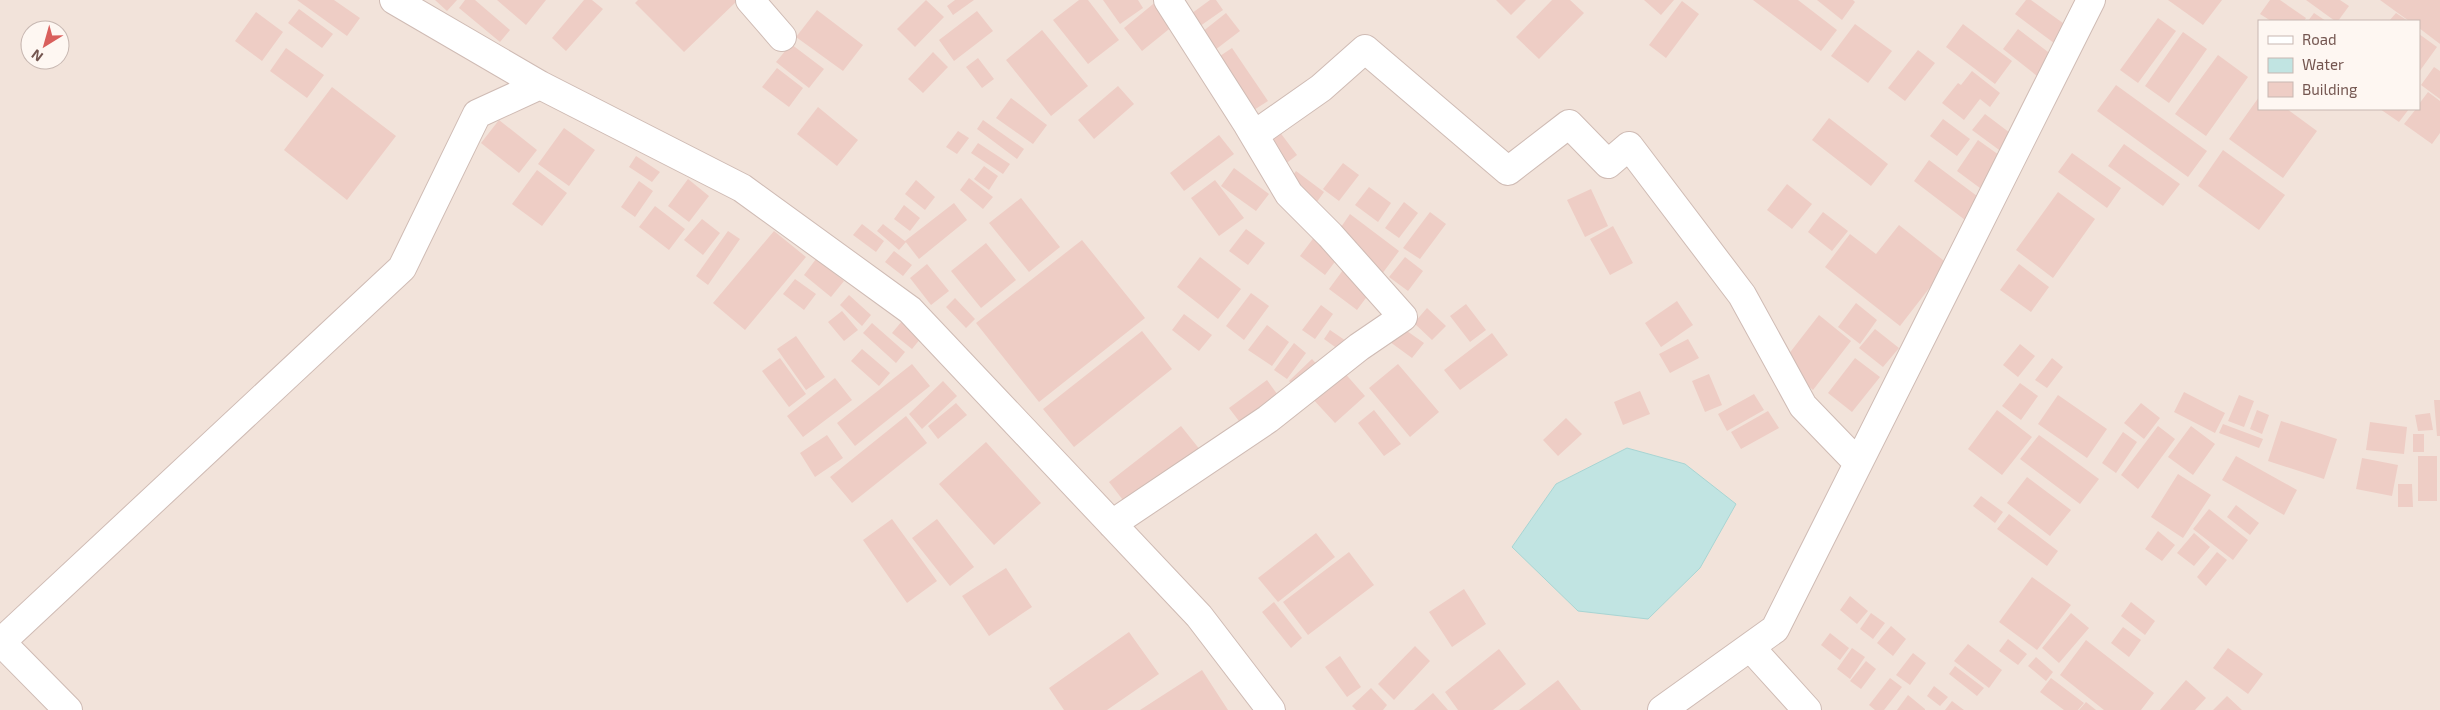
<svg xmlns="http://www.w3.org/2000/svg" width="2440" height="710" font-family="'Exo 2',sans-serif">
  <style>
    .residential { fill: #f2e3da; fill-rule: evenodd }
    .water { fill: #c1e4e2; stroke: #a8d5d3 }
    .building { fill: #eecdc5 }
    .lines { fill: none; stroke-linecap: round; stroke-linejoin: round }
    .street-casing { stroke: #cfbbb4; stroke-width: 30 }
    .street { stroke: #fff; stroke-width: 28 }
  </style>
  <rect width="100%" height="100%" fill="#fbf2eb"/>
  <path class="residential" d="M0 0H2440V710H0ZM2259 21H2419V109H2259ZM30 30H60V60H30Z"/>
  <path class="water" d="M1627 448 1685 464 1736 504 1700 568 1648 619 1578 611 1512 547 1556 484Z"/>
  <path class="building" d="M297 0H334L360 18 347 36Z
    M435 0H457L447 11Z
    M465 0H475L510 30 500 42 459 8Z
    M497 0H546L526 25Z
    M584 0H592L603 9 566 51 552 38Z
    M638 0H738L684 52 635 3Z
    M926 0 944 17 915 47 897 29Z
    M955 0H974L953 15 947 6Z
    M1079 0H1088L1119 40 1088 64 1053 20Z
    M1103 0H1138L1143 8 1120 24Z
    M1158 0 1179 21 1142 51 1124 28Z
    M1210 0H1216L1223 10 1193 31 1184 19Z
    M1496 0H1526L1511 15Z
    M1552 0H1570L1584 13 1539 59 1516 37Z
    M1644 0H1674L1661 15Z
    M1753 0H1798L1837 30 1821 51Z
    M1817 0H1853L1855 2 1842 20Z
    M2026 0H2031L2067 26 2054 43 2015 14Z
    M2168 0H2222L2203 25Z
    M2270 0H2280L2306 18 2304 21H2271L2260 14Z
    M2306 0H2340L2349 6 2338 21H2335Z
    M2380 0H2440V44L2419 28V21H2409Z
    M1682 1 1699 14 1666 58 1649 45Z
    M299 9 333 34 322 48 288 23Z
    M817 10 863 45 843 71 796 37Z
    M977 11 993 31 954 61 939 40Z
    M256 12 283 32 262 61 235 41Z
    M1226 13 1240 31 1215 50 1202 32Z
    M2314 13 2326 21H2308Z
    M2396 13 2408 21H2389Z
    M2158 18 2176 31 2138 83 2120 70Z
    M1855 24 1892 51 1868 83 1831 56Z
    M1963 24 2012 61 1995 84 1946 47Z
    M2018 29 2052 55 2037 76 2003 49Z
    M1042 30 1088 86 1051 116 1006 60Z
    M2183 32 2207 49 2169 103 2145 86Z
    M2419 34 2437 47 2419 72Z
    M791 44 824 69 809 88 776 62Z
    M286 48 324 75 307 98 270 71Z
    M1232 48 1268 101 1246 115 1211 62Z
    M1918 50 1935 63 1905 101 1888 88Z
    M933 52 948 67 923 93 908 79Z
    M2218 55 2248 77 2206 136 2175 114Z
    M978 58 994 79 982 88 966 67Z
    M2434 67 2440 71V99L2421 85Z
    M777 68 803 88 789 107 762 87Z
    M1972 71 2000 93 1990 107 1980 99 1964 120 1942 103 1958 83 1961 85Z
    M2116 85 2207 151 2188 177 2097 111Z
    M1118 86 1134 104 1094 139 1078 120Z
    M332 87 396 136 347 200 284 150Z
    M2428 92 2440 101V133L2432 144 2404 124 2416 109H2419V104Z
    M2259 97V109H2287L2317 131 2283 178 2229 139Z
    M1011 98 1047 125 1033 144 996 118Z
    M818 107 858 140 837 166 797 134Z
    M2380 109H2409L2399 122Z
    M1985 114 2018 139 2006 155 1972 130Z
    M1829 118 1888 164 1871 186 1812 140Z
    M1943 119 1970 139 1957 156 1930 136Z
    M499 120 537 150 519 173 481 143Z
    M983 120 1024 149 1017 159 977 129Z
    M564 128 595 150 569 186 538 164Z
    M958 131 969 138 957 154 946 147Z
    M1279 131 1297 155 1284 165 1265 141Z
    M1219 135 1234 154 1184 191 1170 173Z
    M1978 140 2006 160 1984 191 1957 171Z
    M978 143 1010 164 1003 174 971 153Z
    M2124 144 2180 184 2163 206 2108 166Z
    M2223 150 2285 195 2259 230 2198 186Z
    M2072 153 2121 188 2107 208 2058 172Z
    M636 156 660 172 652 182 629 167Z
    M1929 160 1985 202 1969 223 1914 181Z
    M1343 163 1359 175 1339 201 1323 189Z
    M984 166 998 176 989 190 974 179Z
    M1234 168 1269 194 1256 211 1221 186Z
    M537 170 567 193 542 226 512 204Z
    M1296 171 1324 192 1314 206 1286 185Z
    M969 178 993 197 983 209 960 190Z
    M688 179 709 196 689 222 668 206Z
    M916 180 935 197 925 210 905 194Z
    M1215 180 1244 218 1219 236 1191 198Z
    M639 181 653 191 635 217 621 207Z
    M1787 184 1812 204 1792 229 1767 210Z
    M1369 187 1391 203 1378 222 1355 205Z
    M1591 189 1608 226 1585 237 1567 200Z
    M2058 192 2095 219 2053 278 2016 250Z
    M1021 198 1060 247 1029 272 989 223Z
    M1404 202 1418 213 1399 238 1385 228Z
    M954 203 967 220 919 259 905 241Z
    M904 205 920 218 910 231 894 219Z
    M655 206 685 229 669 250 639 227Z
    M1430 212 1446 224 1420 259 1403 248Z
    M1823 212 1848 231 1832 251 1808 232Z
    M1350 214 1399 251 1379 278 1350 256 1358 244 1339 230Z
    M702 219 720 233 703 255 684 240Z
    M862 224 884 241 876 252 853 235Z
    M883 224 906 242 899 250 877 231Z
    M1899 225 1948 264 1900 326 1825 267 1850 234 1876 254Z
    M1613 226 1633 263 1610 275 1590 239Z
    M1246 229 1265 243 1248 265 1229 251Z
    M728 231 740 239 708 285 696 276Z
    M774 231 806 257 745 330 713 303Z
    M1318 232 1343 251 1325 275 1300 256Z
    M1082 240 1145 318 1039 402 976 323Z
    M986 243 1016 280 981 308 951 271Z
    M894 251 912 265 903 276 885 262Z
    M1200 257 1241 289 1218 319 1177 287Z
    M1405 257 1423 271 1408 291 1389 277Z
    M816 259 844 281 831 297 804 275Z
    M927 264 949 291 931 305 910 278Z
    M2019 264 2049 287 2031 312 2000 290Z
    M1343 270 1371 291 1357 310 1329 289Z
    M795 279 816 294 804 310 783 294Z
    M1251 293 1269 306 1244 340 1226 326Z
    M849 295 871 315 862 326 840 305Z
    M955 298 975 319 966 328 946 307Z
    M1677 301 1693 325 1661 347 1645 323Z
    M1856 303 1877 320 1860 344 1838 327Z
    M1466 304 1486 330 1470 342 1450 316Z
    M1321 305 1333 314 1315 339 1302 330Z
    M1427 308 1446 326 1432 340 1414 323Z
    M842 311 858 330 844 341 828 322Z
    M1184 314 1212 335 1199 351 1172 330Z
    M1819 315 1851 341 1813 390 1781 364Z
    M902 321 921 338 912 349 892 333Z
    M872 323 905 352 896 363 863 333Z
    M1397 324 1424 343 1412 358 1386 339Z
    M1267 325 1289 342 1272 366 1248 350Z
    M1875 329 1899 348 1883 367 1859 348Z
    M1330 330 1349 343 1342 352 1324 339Z
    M1142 331 1172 369 1074 447 1043 409Z
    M1492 333 1508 355 1460 390 1444 370Z
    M796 336 825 377 806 390 777 349Z
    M1688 339 1699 358 1670 373 1659 354Z
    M1294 343 1306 353 1287 379 1274 370Z
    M2020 344 2035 356 2018 377 2003 365Z
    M862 349 890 373 879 386 851 361Z
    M780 358 806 394 789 407 762 371Z
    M1855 358 1880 377 1852 412 1828 393Z
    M2052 358 2063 367 2047 388 2035 380Z
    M1312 359 1320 368 1298 390 1289 381Z
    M912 364 930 386 855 446 837 423Z
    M1398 364 1439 412 1410 437 1369 388Z
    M1342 370 1365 396 1335 423 1311 397Z
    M1709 374 1722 405 1705 412 1692 381Z
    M835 378 852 400 803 437 787 416Z
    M1267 380 1280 398 1242 425 1229 408Z
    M943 381 957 396 922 429 909 414Z
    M2020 383 2038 396 2021 420 2002 406Z
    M1640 391 1650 414 1623 425 1614 402Z
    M2184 392 2225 413 2215 433 2174 412Z
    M1754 394 1764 410 1727 431 1718 414Z
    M2058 395 2107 429 2087 458 2038 424Z
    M2239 395 2254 401 2244 427 2228 421Z
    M2434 400H2440V436H2437Z
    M956 403 967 415 938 439 928 426Z
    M2141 403 2160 418 2144 439 2124 423Z
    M1374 410 1401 444 1384 456 1358 423Z
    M1997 410 2032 437 2002 475 1968 449Z
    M2257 410 2269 415 2262 434 2250 429Z
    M1768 411 1779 428 1741 449 1731 432Z
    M2430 413 2433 430 2418 431 2415 415Z
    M906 416 927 443 852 503 830 477Z
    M1566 418 1582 434 1558 456 1543 440Z
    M2281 421 2337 439 2324 479 2268 461Z
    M2370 422 2407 427 2404 454 2366 450Z
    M2223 424 2263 439 2259 448 2219 433Z
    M1181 426 1205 456 1133 513 1109 482Z
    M2158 426 2175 439 2138 489 2121 475Z
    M2191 426 2215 444 2193 475 2168 457Z
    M2123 432 2137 442 2116 473 2102 463Z
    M2413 434H2424V452H2413Z
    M827 435 843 458 815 477 800 453Z
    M2039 435 2099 479 2080 504 2020 459Z
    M986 442 1041 503 994 545 939 484Z
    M2236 456 2297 490 2284 515 2222 480Z
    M2418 456H2437V501H2418Z
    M2362 458 2398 465 2392 496 2356 489Z
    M2178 474 2211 495 2183 538 2151 517Z
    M2027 477 2071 510 2050 536 2007 503Z
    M2398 484H2412L2413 507H2398Z
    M1981 496 2003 512 1995 523 1973 506Z
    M2236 505 2259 523 2250 535 2227 517Z
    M2209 509 2248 540 2233 560 2193 529Z
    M2009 514 2058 551 2047 566 1997 529Z
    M892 519 937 581 907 603 863 540Z
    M937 519 974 567 950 586 912 538Z
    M2158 531 2175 545 2162 561 2145 549Z
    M1316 533 1335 557 1278 602 1258 578Z
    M2194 533 2210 547 2194 566 2177 553Z
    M1349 552 1374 585 1308 635 1283 602Z
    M2217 552 2227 560 2206 586 2197 577Z
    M1006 568 1032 607 989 636 962 596Z
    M2032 577 2071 605 2037 650 1999 622Z
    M1464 589 1486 624 1452 647 1429 612Z
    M1850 596 1868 611 1857 624 1840 610Z
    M1274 602 1302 638 1291 648 1262 612Z
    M2131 602 2155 621 2145 635 2121 616Z
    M1871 613 1885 623 1873 639 1860 629Z
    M2071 613 2089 628 2059 663 2042 648Z
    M1891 626 1906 639 1893 656 1877 643Z
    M2123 627 2141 640 2129 657 2111 643Z
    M1129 632 1159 674 1107 710H1064L1049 688Z
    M1830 633 1849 648 1840 660 1821 645Z
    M2008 639 2027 654 2018 665 1999 651Z
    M2086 640 2154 693 2141 710H2104L2060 675Z
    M1968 644 2002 670 1989 688 1954 661Z
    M1415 646 1430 661 1394 700 1378 684Z
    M1852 648 1865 657 1850 679 1837 669Z
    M2228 648 2263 674 2248 694 2213 668Z
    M1499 649 1526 684 1493 710H1458L1445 692Z
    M1913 653 1926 663 1910 685 1896 675Z
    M1340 656 1361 687 1347 697 1325 667Z
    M2036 657 2053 672 2046 681 2028 666Z
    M1866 661 1876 669 1861 689 1850 681Z
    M1955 666 1984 688 1977 696 1949 674Z
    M1202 670 1228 710H1140Z
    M1890 678 1902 687 1884 710H1875L1869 705Z
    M2051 678 2084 703 2078 710H2064L2040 692Z
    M1558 680 1581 710H1519Z
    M2186 680 2206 698 2195 710H2160Z
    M1934 686 1948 697 1940 706 1927 696Z
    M1371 688 1387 705 1383 710H1356L1352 706Z
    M1433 693 1448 710H1414Z
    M1908 695 1925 709V710H1897Z
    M2227 696 2242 710H2213Z
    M1952 701 1964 710H1945Z
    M2086 702 2096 710H2079Z"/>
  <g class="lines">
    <defs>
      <path id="street" d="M394 0 540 85 742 188 910 310 1199 616 1271 710
        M750 0 782 37
        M1254 135 1321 88 1365 49 1508 171 1569 124 1608 164 1629 146 1742 295 1803 406 1858 463
        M1112 524 1268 419 1359 347 1403 317 1330 235 1289 194 1248 125 1168 0
        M1 642 68 710
        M0 643 402 268 477 114 540 85
        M1750 647 1807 710
        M1662 710 1775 629 2091 0"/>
    </defs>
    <use href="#street" class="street-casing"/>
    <use href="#street" class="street"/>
  </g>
  <rect x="2258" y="20" width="162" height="90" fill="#fef7f2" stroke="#c7b7b1"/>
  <rect x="2268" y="36" width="25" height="8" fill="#ffffff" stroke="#c7b7b1"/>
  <text x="2302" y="45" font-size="15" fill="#745650">Road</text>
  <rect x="2268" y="58" width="25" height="15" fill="#c1e4e2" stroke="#c7b7b1"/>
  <text x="2302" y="70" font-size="15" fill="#745650">Water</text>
  <rect x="2268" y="82" width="25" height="15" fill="#eecdc5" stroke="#c7b7b1"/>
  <text x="2302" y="95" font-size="15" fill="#745650">Building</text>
  <g transform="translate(45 45) rotate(217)"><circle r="24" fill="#fef7f2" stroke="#c7b7b1"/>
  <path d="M0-4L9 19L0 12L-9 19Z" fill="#d95f5c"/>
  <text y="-8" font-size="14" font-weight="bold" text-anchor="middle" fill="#745650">N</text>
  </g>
</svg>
